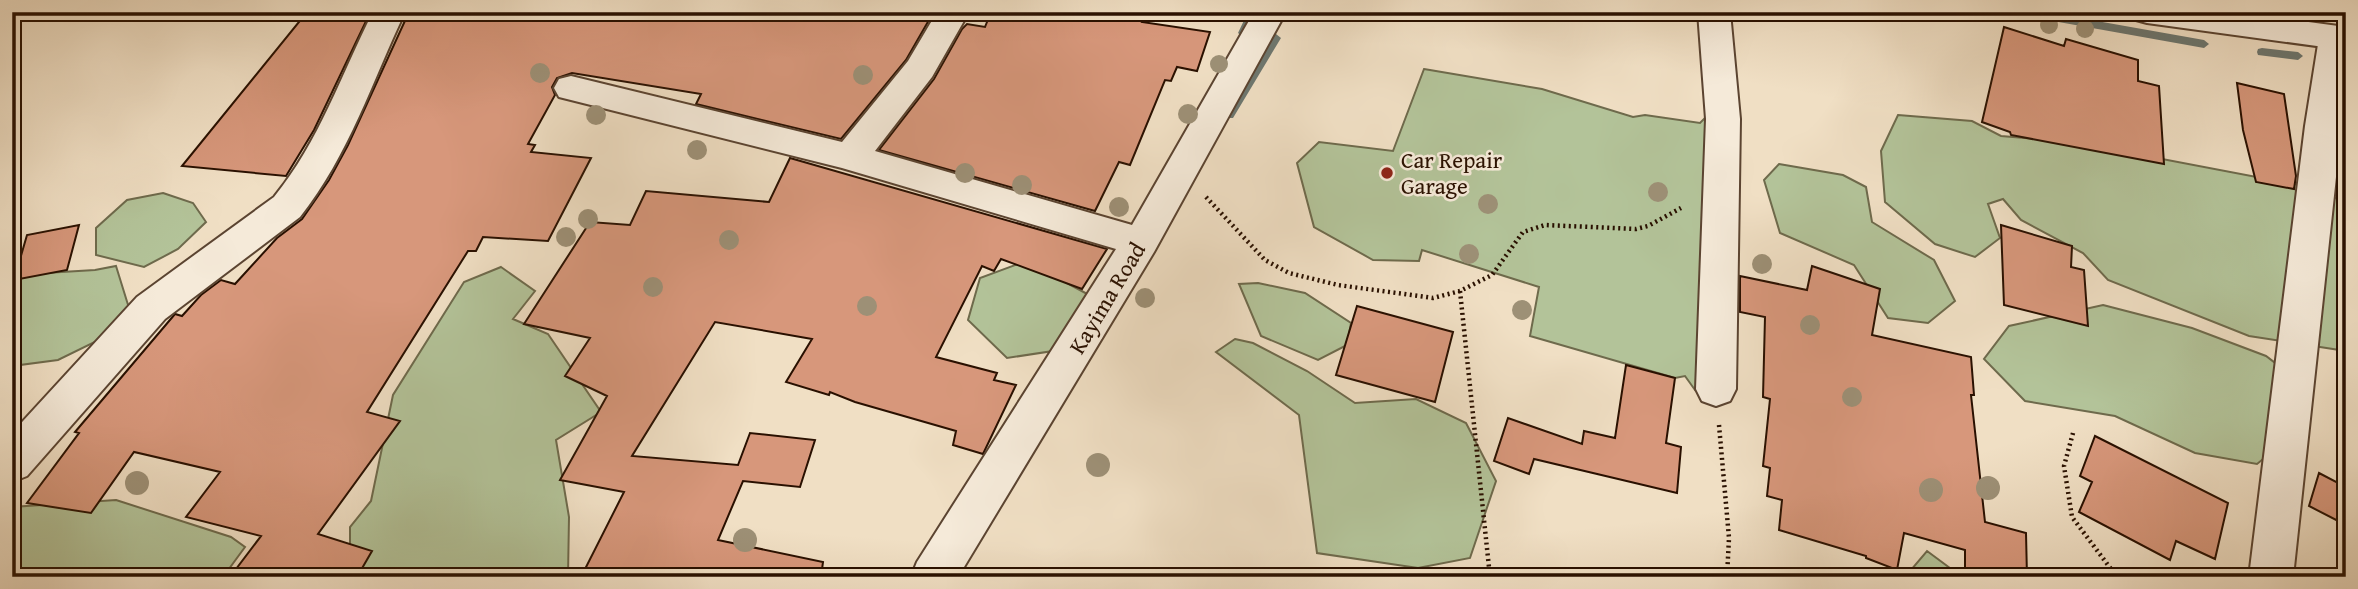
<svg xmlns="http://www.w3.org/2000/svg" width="2358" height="589" font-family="'Gentium Book Plus',serif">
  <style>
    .green { fill: #b3c399; stroke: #6e6a4c; stroke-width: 2 }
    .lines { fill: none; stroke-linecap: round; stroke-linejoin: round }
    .stream { fill: #6d7770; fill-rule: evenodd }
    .building { fill: #d7977b; stroke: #291000; stroke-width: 2 }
    .minor-casing { stroke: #5b4431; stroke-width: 4 }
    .tertiary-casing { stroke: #5b4431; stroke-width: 4 }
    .path { stroke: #291000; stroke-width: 4.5; stroke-dasharray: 2 3.5; stroke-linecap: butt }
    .minor { fill: #f5ead9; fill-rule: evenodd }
    .tertiary { fill: #f5ead9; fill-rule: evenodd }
    .tree { fill: #9d9076 }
    .poi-dot { fill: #8f2418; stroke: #f5ead9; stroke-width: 2.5 }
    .labels { text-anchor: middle; stroke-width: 5; stroke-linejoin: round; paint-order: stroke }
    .poi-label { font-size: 23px; fill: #291000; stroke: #f5ead9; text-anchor: start }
    .street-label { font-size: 23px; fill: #291000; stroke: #f5ead9 }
  </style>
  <rect width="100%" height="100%" fill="#f0dfc4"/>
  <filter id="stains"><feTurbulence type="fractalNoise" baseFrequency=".00286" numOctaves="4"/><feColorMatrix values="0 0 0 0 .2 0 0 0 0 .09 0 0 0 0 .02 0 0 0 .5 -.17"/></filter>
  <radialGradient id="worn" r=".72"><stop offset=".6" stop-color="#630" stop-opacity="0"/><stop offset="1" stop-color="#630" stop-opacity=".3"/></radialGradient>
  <path class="green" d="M1424 69 1542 89 1633 117 1645 115 1700 123 1710 113 1706 383 1695 390 1685 376 1675 378 1530 336 1539 287 1422 250 1419 261 1373 260 1314 227 1297 163 1319 142 1393 151Z
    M1898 115 1972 121 2001 136 2073 142 2325 190 2346 206V281L2338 282 2346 351 2249 336 2108 280 2083 253 2021 220 2003 199 1988 204 2000 238 1975 257 1935 244 1885 202 1881 151Z
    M1779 164 1843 175 1866 187 1872 222 1934 260 1955 301 1928 323 1888 318 1854 265 1780 233 1764 180Z
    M163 193 193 203 206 222 178 249 144 267 96 255V228L127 200Z
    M1026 261 1091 296 1066 349 1007 358 968 320 980 278Z
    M116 266 129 308 103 338 58 360 12 366V275L95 270Z
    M501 267 535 291 513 319 548 334 601 412 556 440 569 517 568 577H368L350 557V527L371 501 393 395 464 282Z
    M1258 283 1305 293 1351 323 1347 345 1318 360 1261 336 1239 284Z
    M2103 305 2192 328 2266 356 2309 389 2308 423 2257 464 2195 453 2115 416 2025 401 1984 359 2009 326Z
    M1235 339 1253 343 1307 371 1355 403 1416 399 1466 423 1496 481 1470 558 1418 568 1317 553 1299 415 1216 352Z
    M116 500 231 537 245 547 223 577H12V507Z
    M1927 551 1962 577H1905Z"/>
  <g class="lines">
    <path class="stream" d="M1248 12H1258L1247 36 1243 37 1238 33Z
      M2020 12H2046L2204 40 2209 44 2204 48 2025 16Z
      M1276 34 1281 38 1233 118H1225L1223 115 1225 112 1272 35Z
      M2262 48 2298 52 2303 56 2298 60 2258 55 2257 52 2258 49Z"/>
  </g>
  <path class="building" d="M307 12 369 15 314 130 286 176 182 166Z
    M409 12H904L929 20 906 60 841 139 696 104 701 94 572 73 557 78 552 87 555 95 528 144 535 145 531 152 591 158 548 241 483 237 476 251H468L367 412 400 421 318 534 372 551 357 577H230L261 536 186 517 220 472 134 452 91 513 27 503 79 433 75 432 175 314 182 316 201 295 221 280 235 284 277 238 302 219 329 180 348 145Z
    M991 12H1146L1142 22 1210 32 1197 71 1177 67 1171 81 1165 80 1130 165 1119 162 1095 211 879 150 934 79 962 29 967 24 985 27Z
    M2004 27 2064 46 2066 39 2138 60V81L2159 86 2164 164 2011 135 2010 132 1982 122Z
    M2237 83 2284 94 2296 176 2294 189 2256 182 2243 130Z
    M790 158 1107 249 1082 289 1001 259 994 271 982 266 936 357 997 373 994 380 1016 385 983 454 953 445 956 431 855 402 830 392 829 395 786 382 812 339 715 322 632 456 738 465 750 433 815 440 800 487 743 481 718 540 823 562 821 577H703L681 572 678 576 659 571 657 577H581L624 492 560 480 607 396 565 376 590 338 524 324 590 222 630 225 646 191 769 202Z
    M79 225 67 270 14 280 27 235Z
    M2001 225 2072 246 2071 267 2084 270 2088 326 2004 305Z
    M1812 266 1880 289 1872 335 1971 357 1974 395H1971L1985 522 2026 533 2027 577H1965V550L1904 533 1897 570 1866 558V556L1779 530 1782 500 1767 496 1770 468 1763 466 1770 399 1763 397 1765 317 1740 312V276L1807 290Z
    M1357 306 1453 332 1435 402 1336 375Z
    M1626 365 1675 378 1666 443 1681 447 1677 493 1534 459 1529 474 1494 461 1508 418 1582 444 1584 431 1615 438Z
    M2095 436 2228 503 2215 559 2176 541 2170 560 2079 512 2092 482 2080 476Z
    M2319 473 2346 487V525L2309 506Z"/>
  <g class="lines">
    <defs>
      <path id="minor" d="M373 12H405C372 82 349 155 300 217L165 319 27 476 12 482V433L137 297 274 197C319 142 341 75 373 12Z
        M937 12H969L932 77 875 151 1132 225 1254 12H1286L1154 252 958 577H911L917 562 1116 249 842 168 571 100 559 97 554 88 559 79 571 76 842 142 908 61Z
        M1698 12H1730L1740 119 1736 389 1730 401 1716 406 1702 401 1696 389 1706 119Z
        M2336 27 2346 29V84L2293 577H2249L2305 126 2319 38 2324 30Z"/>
      <path id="tertiary" d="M2131 12H2232L2346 27V50L2147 23 2136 20Z"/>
    </defs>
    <use href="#minor" class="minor-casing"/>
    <use href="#tertiary" class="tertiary-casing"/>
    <path class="path" d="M1206 197 1265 260 1289 273 1338 285 1433 298 1460 291 1492 275 1523 232 1545 225 1636 229 1648 226 1681 208
      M1460 291 1490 577
      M1719 425 1729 538 1727 577
      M2073 433 2064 466 2072 517 2117 577"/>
    <use href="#minor" class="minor"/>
    <use href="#tertiary" class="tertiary"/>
  </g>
  <g class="tree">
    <circle cx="2049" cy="25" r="9"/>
    <circle cx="2085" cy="29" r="9"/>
    <circle cx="1219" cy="64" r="9"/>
    <circle cx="540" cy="73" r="10"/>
    <circle cx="863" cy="75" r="10"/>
    <circle cx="1188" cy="114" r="10"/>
    <circle cx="596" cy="115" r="10"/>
    <circle cx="697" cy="150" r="10"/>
    <circle cx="965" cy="173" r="10"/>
    <circle cx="1022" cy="185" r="10"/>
    <circle cx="1658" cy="192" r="10"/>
    <circle cx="1488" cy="204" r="10"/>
    <circle cx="1119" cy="207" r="10"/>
    <circle cx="588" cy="219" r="10"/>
    <circle cx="566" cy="237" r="10"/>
    <circle cx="729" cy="240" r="10"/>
    <circle cx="1469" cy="254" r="10"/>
    <circle cx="1762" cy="264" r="10"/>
    <circle cx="653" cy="287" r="10"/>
    <circle cx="1145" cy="298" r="10"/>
    <circle cx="867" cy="306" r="10"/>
    <circle cx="1522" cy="310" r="10"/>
    <circle cx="1810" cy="325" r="10"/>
    <circle cx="1852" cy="397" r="10"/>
    <circle cx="1098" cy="465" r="12"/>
    <circle cx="137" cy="483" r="12"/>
    <circle cx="1988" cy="488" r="12"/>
    <circle cx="1931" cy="490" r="12"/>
    <circle cx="745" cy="540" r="12"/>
  </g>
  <circle class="poi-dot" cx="1387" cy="173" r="7"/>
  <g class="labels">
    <g class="poi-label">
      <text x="1401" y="168">Car Repair<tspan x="1401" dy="26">Garage</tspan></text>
    </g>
    <g class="street-label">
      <text transform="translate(1107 298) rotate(-59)" y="8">Kayima Road</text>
    </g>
  </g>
  <rect width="2358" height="589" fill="none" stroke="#f0dfc4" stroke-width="42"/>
  <rect x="14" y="14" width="2330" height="561" fill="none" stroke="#291000" stroke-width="3.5"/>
  <rect x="21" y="21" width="2316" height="547" fill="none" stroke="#291000" stroke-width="2"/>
  <rect width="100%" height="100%" filter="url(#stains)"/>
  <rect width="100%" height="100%" fill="url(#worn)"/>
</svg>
